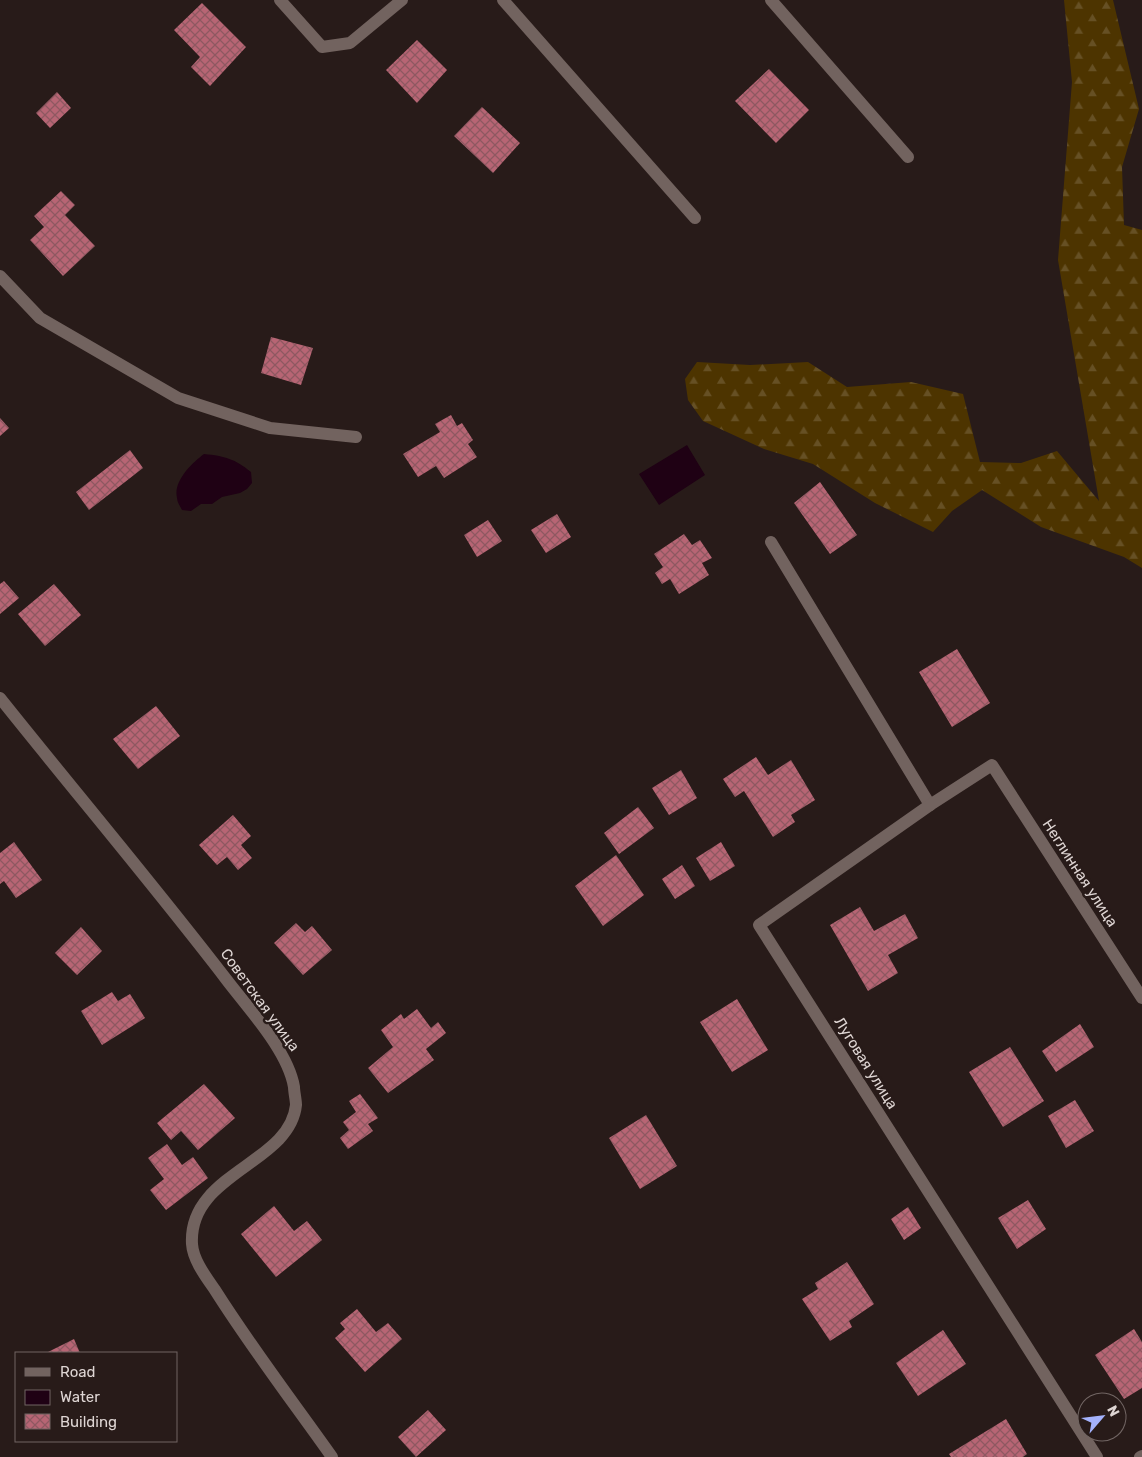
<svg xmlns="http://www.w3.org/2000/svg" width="1142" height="1457" font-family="Rubik,sans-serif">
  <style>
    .forest { fill: url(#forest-firs) }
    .water { fill: #1f0114 }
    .building { fill: url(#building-cross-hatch) }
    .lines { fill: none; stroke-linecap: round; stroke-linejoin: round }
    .service { stroke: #72635f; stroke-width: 12 }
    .minor { stroke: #72635f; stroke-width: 12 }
    .labels { text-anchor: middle; stroke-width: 5; stroke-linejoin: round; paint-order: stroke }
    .street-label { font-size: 15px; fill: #ded5d3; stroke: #281b19 }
  </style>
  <defs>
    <pattern id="forest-firs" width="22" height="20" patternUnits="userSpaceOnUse" patternTransform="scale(1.25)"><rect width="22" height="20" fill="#4d3400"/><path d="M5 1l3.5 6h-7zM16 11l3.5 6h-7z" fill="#665024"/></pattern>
    <pattern id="building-cross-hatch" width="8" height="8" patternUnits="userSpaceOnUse" patternTransform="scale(1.25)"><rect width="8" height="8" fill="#b76574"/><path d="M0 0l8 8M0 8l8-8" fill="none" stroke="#8e5861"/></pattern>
  </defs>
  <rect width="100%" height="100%" fill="#281b19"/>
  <path class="forest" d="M1064 0H1113L1139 109 1122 167 1124 225 1142 230V568L1124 557 1041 527 982 490 952 511 933 532 875 503 813 464 764 449 703 421 688 400 685 379 697 362 750 365 808 362 847 387 911 382 963 394 980 462 1021 463 1057 451 1099 501 1058 260 1072 82Z"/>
  <path class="water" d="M687 445 705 475 659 505 639 474Z
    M204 454C225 456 235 459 251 472L252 483 247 489 240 493 222 497 212 504H201L191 511 182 510C180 506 177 502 177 498 173 481 192 463 204 454Z"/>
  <path class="building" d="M202 3 246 47 210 86 191 67 200 57 174 30Z
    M417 40 447 70 417 103 386 70Z
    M769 69 809 110 776 143 735 101Z
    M57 92 71 108 50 128 36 113Z
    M482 107 520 143 493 173 454 136Z
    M61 191 75 205 65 215 95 246 63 276 30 240 44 227 34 216Z
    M271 337 313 348 301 385 261 373Z
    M451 415 457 426 462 423 473 440 468 444 477 457 444 478 436 466 418 477 403 454 440 432 435 424Z
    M0 418 9 428 0 436Z
    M130 450 143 468 89 510 76 492Z
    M820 482 857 535 830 554 794 503Z
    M557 514 571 537 546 553 531 530Z
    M488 520 502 541 477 557 464 535Z
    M684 534 692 545 700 540 712 558 702 563 709 575 679 594 670 579 662 584 655 573 663 567 654 554Z
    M4 581 19 598 0 614V584Z
    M54 584 81 615 45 646 18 614Z
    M957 649 990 703 952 727 919 672Z
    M156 706 180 736 138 769 113 739Z
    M756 757 768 775 791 760 815 800 791 815 795 822 773 837 744 791 735 797 723 779Z
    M681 770 697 798 669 815 652 788Z
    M638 807 654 828 619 854 604 833Z
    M233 815 251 836 241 845 252 858 238 870 227 857 217 865 199 845Z
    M14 842 42 880 16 898 4 881 0 884V853Z
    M721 842 735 866 710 881 696 858Z
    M616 855 644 895 603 926 575 886Z
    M682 865 695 886 675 899 662 879Z
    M860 907 874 931 905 914 918 938 888 955 898 973 868 991 830 925Z
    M296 923 305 932 312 926 332 950 303 975 274 943Z
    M81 927 102 951 77 975 55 953Z
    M112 992 118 1001 130 994 145 1018 102 1045 81 1011Z
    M737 999 768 1050 732 1072 700 1022Z
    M417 1009 431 1028 438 1022 446 1033 426 1049 434 1060 388 1093 368 1068 393 1047 381 1030 401 1014 404 1019Z
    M1080 1024 1094 1047 1056 1072 1042 1051Z
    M1010 1047 1044 1101 1003 1127 969 1072Z
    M204 1084 235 1118 198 1150 181 1131 171 1140 157 1123Z
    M360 1094 378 1118 368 1124 373 1131 348 1149 340 1138 349 1130 343 1122 356 1112 349 1101Z
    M1075 1100 1094 1131 1066 1148 1048 1116Z
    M646 1115 677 1166 640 1189 609 1138Z
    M167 1144 182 1165 193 1157 208 1178 166 1210 150 1190 164 1179 148 1158Z
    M1028 1200 1046 1229 1017 1249 998 1218Z
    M274 1206 294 1231 307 1221 322 1240 276 1277 241 1234Z
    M908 1207 921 1228 904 1240 891 1219Z
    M847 1262 874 1304 849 1321 852 1327 830 1341 802 1299 818 1289 815 1283Z
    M357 1309 376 1332 388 1323 402 1339 365 1372 335 1338 345 1329 340 1323Z
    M1134 1329 1142 1342V1388L1124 1399 1095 1355Z
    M943 1330 966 1364 918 1396 896 1363Z
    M74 1339 80 1353H46Z
    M428 1410 446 1430 416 1457 398 1437Z
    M1006 1419 1027 1454 1023 1457H951L949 1454Z"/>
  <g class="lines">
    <path class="service" d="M280 0 322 47 350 43 402 0
      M503 0 695 218
      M0 276 40 318 178 398 270 428 356 437
      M771 542 930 805
      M1140 1457 1142 1456"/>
    <path class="minor" d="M771 0 908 157
      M0 698C75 792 153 884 226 979 248 1008 288 1051 294 1087 294 1092 296 1100 296 1105 290 1164 188 1173 192 1244 193 1260 206 1277 215 1290 251 1347 293 1402 332 1457
      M1097 1457 759 925 930 805 992 765 1142 998"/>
  </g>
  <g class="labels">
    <g class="street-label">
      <text transform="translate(1080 873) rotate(57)" y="5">Неглинная улица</text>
      <text transform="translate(260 1000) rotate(54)" y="5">Советская улица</text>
      <text transform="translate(866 1063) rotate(58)" y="5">Луговая улица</text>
    </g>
  </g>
  <rect x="15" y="1352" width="162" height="90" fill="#281b19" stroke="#716563"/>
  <rect x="25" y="1368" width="25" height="8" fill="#72635f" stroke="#716563"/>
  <text x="60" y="1377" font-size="15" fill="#ded5d3">Road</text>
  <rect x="25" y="1390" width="25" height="15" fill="#1f0114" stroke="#716563"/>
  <text x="60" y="1402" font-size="15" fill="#ded5d3">Water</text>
  <rect x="25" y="1414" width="25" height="15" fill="url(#building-cross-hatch)" stroke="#716563"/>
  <text x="60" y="1427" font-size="15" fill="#ded5d3">Building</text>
  <g transform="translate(1102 1417) rotate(62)"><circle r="24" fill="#281b19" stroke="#716563"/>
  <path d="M0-4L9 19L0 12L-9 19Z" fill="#a4b2fc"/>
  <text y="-8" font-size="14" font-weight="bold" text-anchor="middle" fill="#ded5d3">N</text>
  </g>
</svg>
